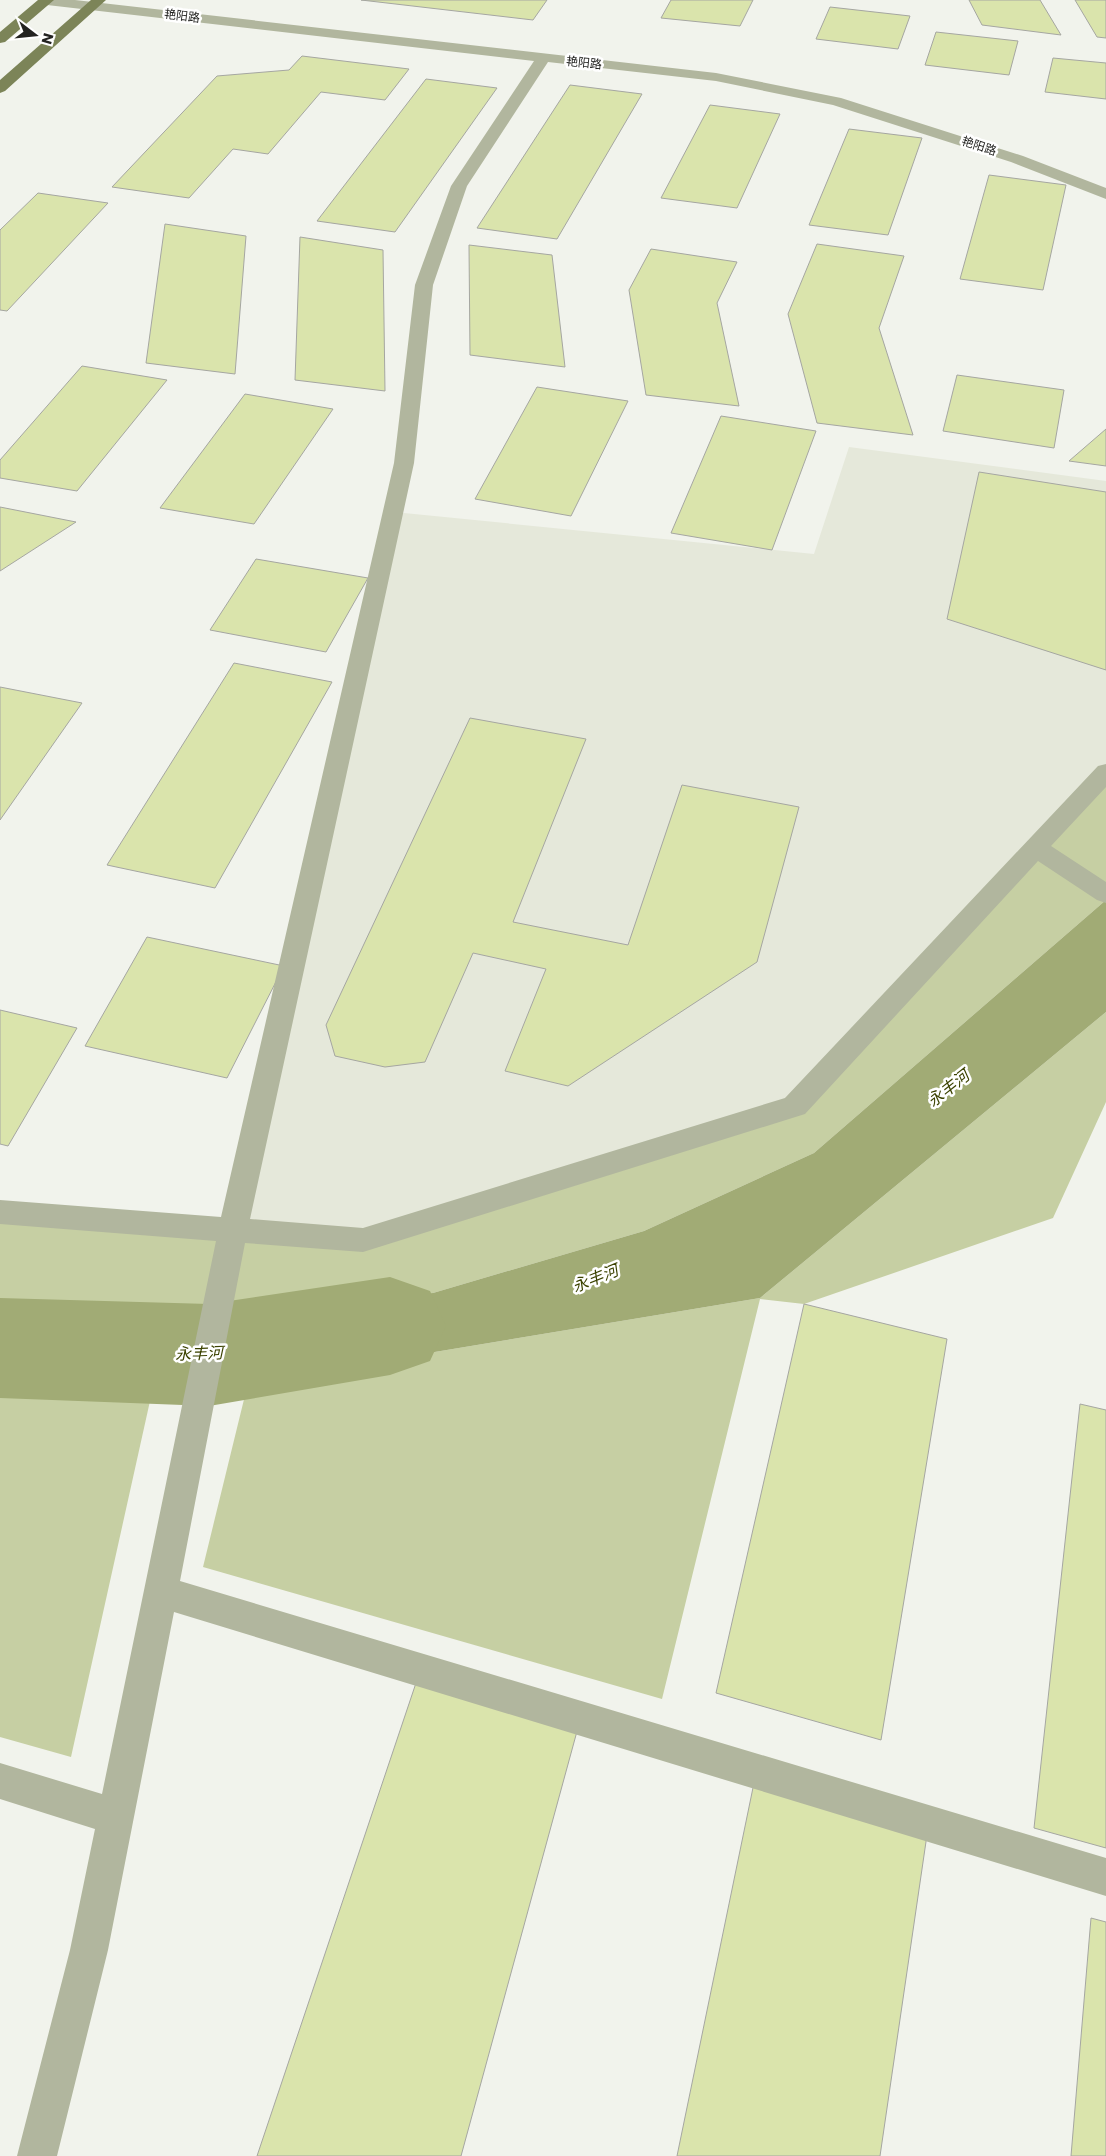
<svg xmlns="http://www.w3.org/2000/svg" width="1106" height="2156" font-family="Poppins,'Noto Sans SC',sans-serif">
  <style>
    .built { fill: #e5e8da }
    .green { fill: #c6cfa3 }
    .water { fill: #a1ab75 }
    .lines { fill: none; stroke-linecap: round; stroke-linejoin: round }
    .river { fill: #a1ab75; fill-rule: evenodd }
    .building { fill: #dae4ac; stroke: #a5a6a1 }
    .minor { fill: #b1b69e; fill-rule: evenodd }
    .major { fill: #7c8458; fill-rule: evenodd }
    .labels { text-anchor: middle; stroke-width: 5; stroke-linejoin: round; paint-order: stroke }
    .far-street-label { font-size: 12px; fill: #232321; stroke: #fff }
    .water-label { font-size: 16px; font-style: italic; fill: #3b4200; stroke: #fff }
  </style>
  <rect width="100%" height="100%" fill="#f1f3ec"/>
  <path class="built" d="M849 447 1106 481V772L795 1106 363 1240 233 1230 394 512 814 554Z"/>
  <path class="green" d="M1106 772V900L814 1153 644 1231 433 1293 258 1304 185 1320 0 1317V1212L363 1240 799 1103Z
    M1106 1012V1102L1053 1218 804 1304 760 1299 662 1699 203 1567 248 1383 760 1298Z
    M0 1386 150 1401 71 1757 0 1737Z"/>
  <path class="water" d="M1106 900V1012L760 1298 248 1383 258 1304 433 1293 644 1231 814 1153Z
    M0 1317 185 1320 150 1401 0 1386Z"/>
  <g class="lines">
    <path class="river" d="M390 1277 430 1291 446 1326 430 1361 390 1375 209 1406 0 1398V1298L209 1304Z"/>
  </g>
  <path class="building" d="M361 0H547L533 20Z
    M671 0H753L740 26 661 18Z
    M969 0H1040L1061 35 982 25Z
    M1075 0H1106V38L1097 37Z
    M830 7 910 16 898 49 816 39Z
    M936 32 1018 41 1009 75 925 65Z
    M302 56 409 69 385 100 321 92 268 154 233 149 189 198 112 187 217 76 289 70Z
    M1053 58 1106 63V99L1045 92Z
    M426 79 497 88 395 232 317 221Z
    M570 85 642 94 557 239 477 228Z
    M710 105 780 114 737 208 661 198Z
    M849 129 922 138 888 235 809 225Z
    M989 175 1066 185 1043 290 960 279Z
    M38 193 108 203 7 311 0 310V230Z
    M165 224 246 236 235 374 146 363Z
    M300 237 383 250 385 391 295 380Z
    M817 244 904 256 879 328 913 435 817 423 788 314Z
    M469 245 552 255 565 367 470 355Z
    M651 249 737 262 717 303 739 406 646 395 629 290Z
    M82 366 167 380 77 491 0 478V460Z
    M957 375 1064 390 1054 448 943 431Z
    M537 387 628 401 571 516 475 499Z
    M245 394 333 409 254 524 160 508Z
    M721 416 816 431 772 550 671 533Z
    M1106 429V466L1069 461Z
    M979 472 1106 492V670L947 619Z
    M0 507 76 522 0 571Z
    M256 559 368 578 326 652 210 630Z
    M234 663 332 682 215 888 107 865Z
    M0 687 82 703 0 820Z
    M470 718 586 739 513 922 628 945 682 785 799 807 757 962 568 1086 505 1071 546 969 473 953 425 1062 385 1067 335 1056 326 1025Z
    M147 937 284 966 227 1078 85 1046Z
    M0 1010 77 1028 8 1146 0 1144Z
    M804 1304 947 1339 881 1740 716 1693Z
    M1080 1404 1106 1410V1848L1034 1828Z
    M418 1677 579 1724 461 2156H257Z
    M755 1778 928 1828 880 2156H677Z
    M1091 1918 1106 1922V2156H1071Z"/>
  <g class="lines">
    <path class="minor" d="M41 0H75L716 73 841 98 1023 156 1106 188V199L1011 162 833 105 716 81 548 62 467 186 433 285 414 463 250 1219 363 1228 785 1098 1098 766 1106 764V787L1051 846 1106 882V903L1097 900 1038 861 805 1114 363 1252 245 1243 180 1581 1106 1858V1896L174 1612 108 1950 57 2156H17L70 1950 95 1829 0 1799V1763L102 1794 216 1241 0 1224V1200L221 1217 394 463 415 285 451 186 534 61 47 5 42 4Z"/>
    <path class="major" d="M38 0H54L5 42 0 43V32Z
      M91 0H106L5 91 0 93V80Z"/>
  </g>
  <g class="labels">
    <g class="far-street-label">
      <text transform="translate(182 16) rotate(7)" y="4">艳阳路</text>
      <text transform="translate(584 63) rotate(6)" y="4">艳阳路</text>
      <text transform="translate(979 146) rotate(18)" y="4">艳阳路</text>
    </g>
    <g class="water-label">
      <text transform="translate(948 1088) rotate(-38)" y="6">永丰河</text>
      <text transform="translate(595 1278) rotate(-22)" y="6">永丰河</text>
      <text transform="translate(199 1353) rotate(-2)" y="6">永丰河</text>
    </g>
  </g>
  <g transform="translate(35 35) rotate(106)" stroke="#ffffff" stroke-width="4" paint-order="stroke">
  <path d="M0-4L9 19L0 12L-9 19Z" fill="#232321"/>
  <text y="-8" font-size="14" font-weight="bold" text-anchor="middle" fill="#232321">N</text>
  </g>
</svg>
